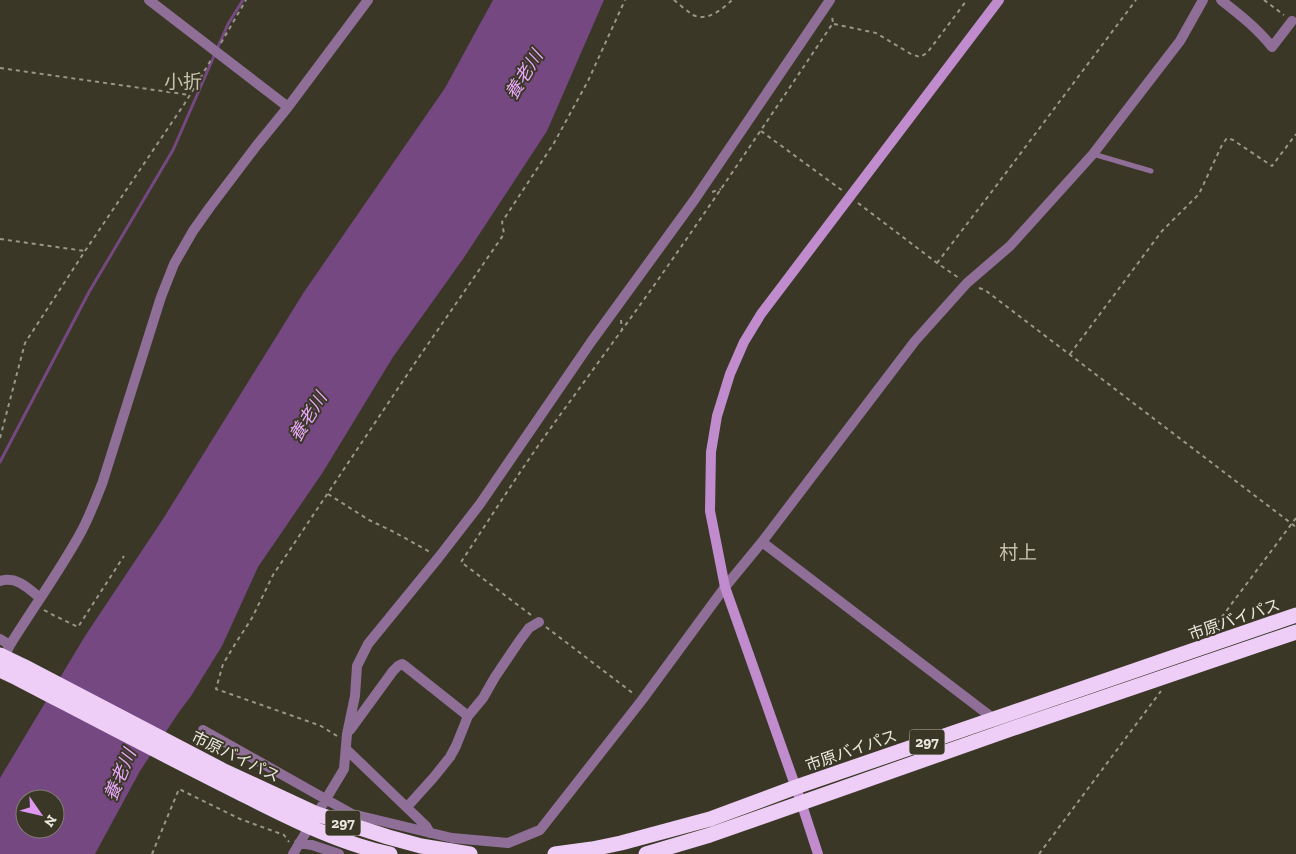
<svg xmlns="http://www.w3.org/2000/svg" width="1296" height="854" font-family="'Zilla Slab','Noto Sans JP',serif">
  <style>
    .water { fill: #754881; fill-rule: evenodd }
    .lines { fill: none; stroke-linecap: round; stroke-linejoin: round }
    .stream { stroke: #754881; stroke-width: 3 }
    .path { stroke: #99978a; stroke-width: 2; stroke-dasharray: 4 4; stroke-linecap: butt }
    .lane { stroke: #8f6e98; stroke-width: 5 }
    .street { stroke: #8f6e98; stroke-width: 10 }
    .secondary { stroke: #c08cce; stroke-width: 10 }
    .highway { stroke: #eecef7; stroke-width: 15 }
    .labels { text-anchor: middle; stroke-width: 4; stroke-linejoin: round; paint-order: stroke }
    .shield { fill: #3a3726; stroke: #b6b4a8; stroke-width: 1 }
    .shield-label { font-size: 15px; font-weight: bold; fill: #ebe9df }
    .street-label { font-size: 16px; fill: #ebe9df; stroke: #3a3726 }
    .water-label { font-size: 18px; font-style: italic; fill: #e8a7fa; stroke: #3a3726 }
    .quarter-label { font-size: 19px; fill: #c5c2ad; stroke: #3a3726 }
  </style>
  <rect width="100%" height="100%" fill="#3a3726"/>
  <path class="water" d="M493 0H604L547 131 463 259 393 357 323 472 258 567 222 646 191 696 179 712 140 771 95 854H0V778L85 636 163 519 304 292 445 88ZM25 799H55V829H25Z"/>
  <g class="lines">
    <path class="stream" d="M0 462 89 292 173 150 228 24 243 0"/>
    <path class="path" d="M674 0C680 5 687 11 693 15 707 22 723 9 732 0
      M1264 0 1284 15
      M834 24 876 33 911 54 920 57 927 53 967 0
      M221 43 246 0
      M0 68 190 95
      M761 131 843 191
      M712 192 721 189
      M858 203 937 263 959 278
      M0 239 85 251
      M937 263 993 190 1136 0
      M979 288 985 290 1296 527
      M621 320 622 330
      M1070 354 1162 231 1199 194 1222 145 1227 138 1233 140 1272 166 1296 134
      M0 438 25 343 85 251 185 103 211 60
      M328 494 369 520 394 532 430 552
      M44 610 53 615 78 627 124 556
      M531 615 461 562C489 520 516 477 545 436 585 380 627 324 667 267 723 187 778 105 833 23L832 16
      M546 627 634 694
      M1212 630 1296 518
      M337 736 321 726 310 722 216 689 223 664 237 641 252 618 273 575 417 360 504 234 502 222 554 143 588 81 625 0
      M152 854 179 789 240 819 284 835 289 842
      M1039 854 1161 691"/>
    <path class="lane" d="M1093 154 1151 171"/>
    <path class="street" d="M149 0 288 107
      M1221 0C1239 14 1258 29 1272 47L1292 21
      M762 542 994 719
      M0 581C17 576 28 588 40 598
      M0 639 10 645
      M4 657 10 645C33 608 59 572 80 534 89 518 95 501 102 484L161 297 174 264 193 231 210 207 257 145 288 107 368 0
      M203 730 352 814 452 838 508 843 540 830 642 700 725 587 762 542 915 341 967 283 1010 246 1093 154 1180 41 1203 0
      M350 730 393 671 398 666 402 664 405 666 468 716
      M346 749 426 826 430 833
      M407 807 434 777 450 757 456 746 468 716 483 698 495 677 520 640 529 628 539 622
      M299 843 312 845 339 854
      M293 854 344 769 347 734 355 696 357 666 368 644 439 557 480 504 591 342 695 199 830 0"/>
    <path class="secondary" d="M818 854 801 802 725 587 710 511 711 452 717 416 730 374 744 342 761 314 999 0"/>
    <path class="highway" d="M0 655 23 666 222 770 317 814 388 837 421 846 470 854
      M0 670 17 678C90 716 162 754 236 791 284 815 337 843 390 854
      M555 854 592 849 621 843 710 819 796 787 1296 615
      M646 854 710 835 1011 729 1296 632"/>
  </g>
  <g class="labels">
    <g class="shield">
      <rect x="909.5" y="729.5" width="35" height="25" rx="4"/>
      <rect x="325.5" y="810.5" width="35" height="25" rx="4"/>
    </g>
    <g class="shield-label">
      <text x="927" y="747">297</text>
      <text x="343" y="828">297</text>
    </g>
    <g class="street-label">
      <text transform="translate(1234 619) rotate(-19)" y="6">市原バイパス</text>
      <text transform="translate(851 750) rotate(-19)" y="6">市原バイパス</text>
      <text transform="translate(236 756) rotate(26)" y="6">市原バイパス</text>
    </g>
    <g class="water-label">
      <text transform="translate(524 75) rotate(-58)" y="6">養老川</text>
      <text transform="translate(308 417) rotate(-58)" y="6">養老川</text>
      <text transform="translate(120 775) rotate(-67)" y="6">養老川</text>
    </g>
    <g class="quarter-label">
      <text x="183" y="88">小折</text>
      <text x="1018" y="559">村上</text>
    </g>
  </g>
  <g transform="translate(40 814) rotate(124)"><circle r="24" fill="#3a3726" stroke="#817e70"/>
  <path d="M0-4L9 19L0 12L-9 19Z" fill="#de98f2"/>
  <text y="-8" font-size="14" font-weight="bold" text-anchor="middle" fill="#ebe9df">N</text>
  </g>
</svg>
